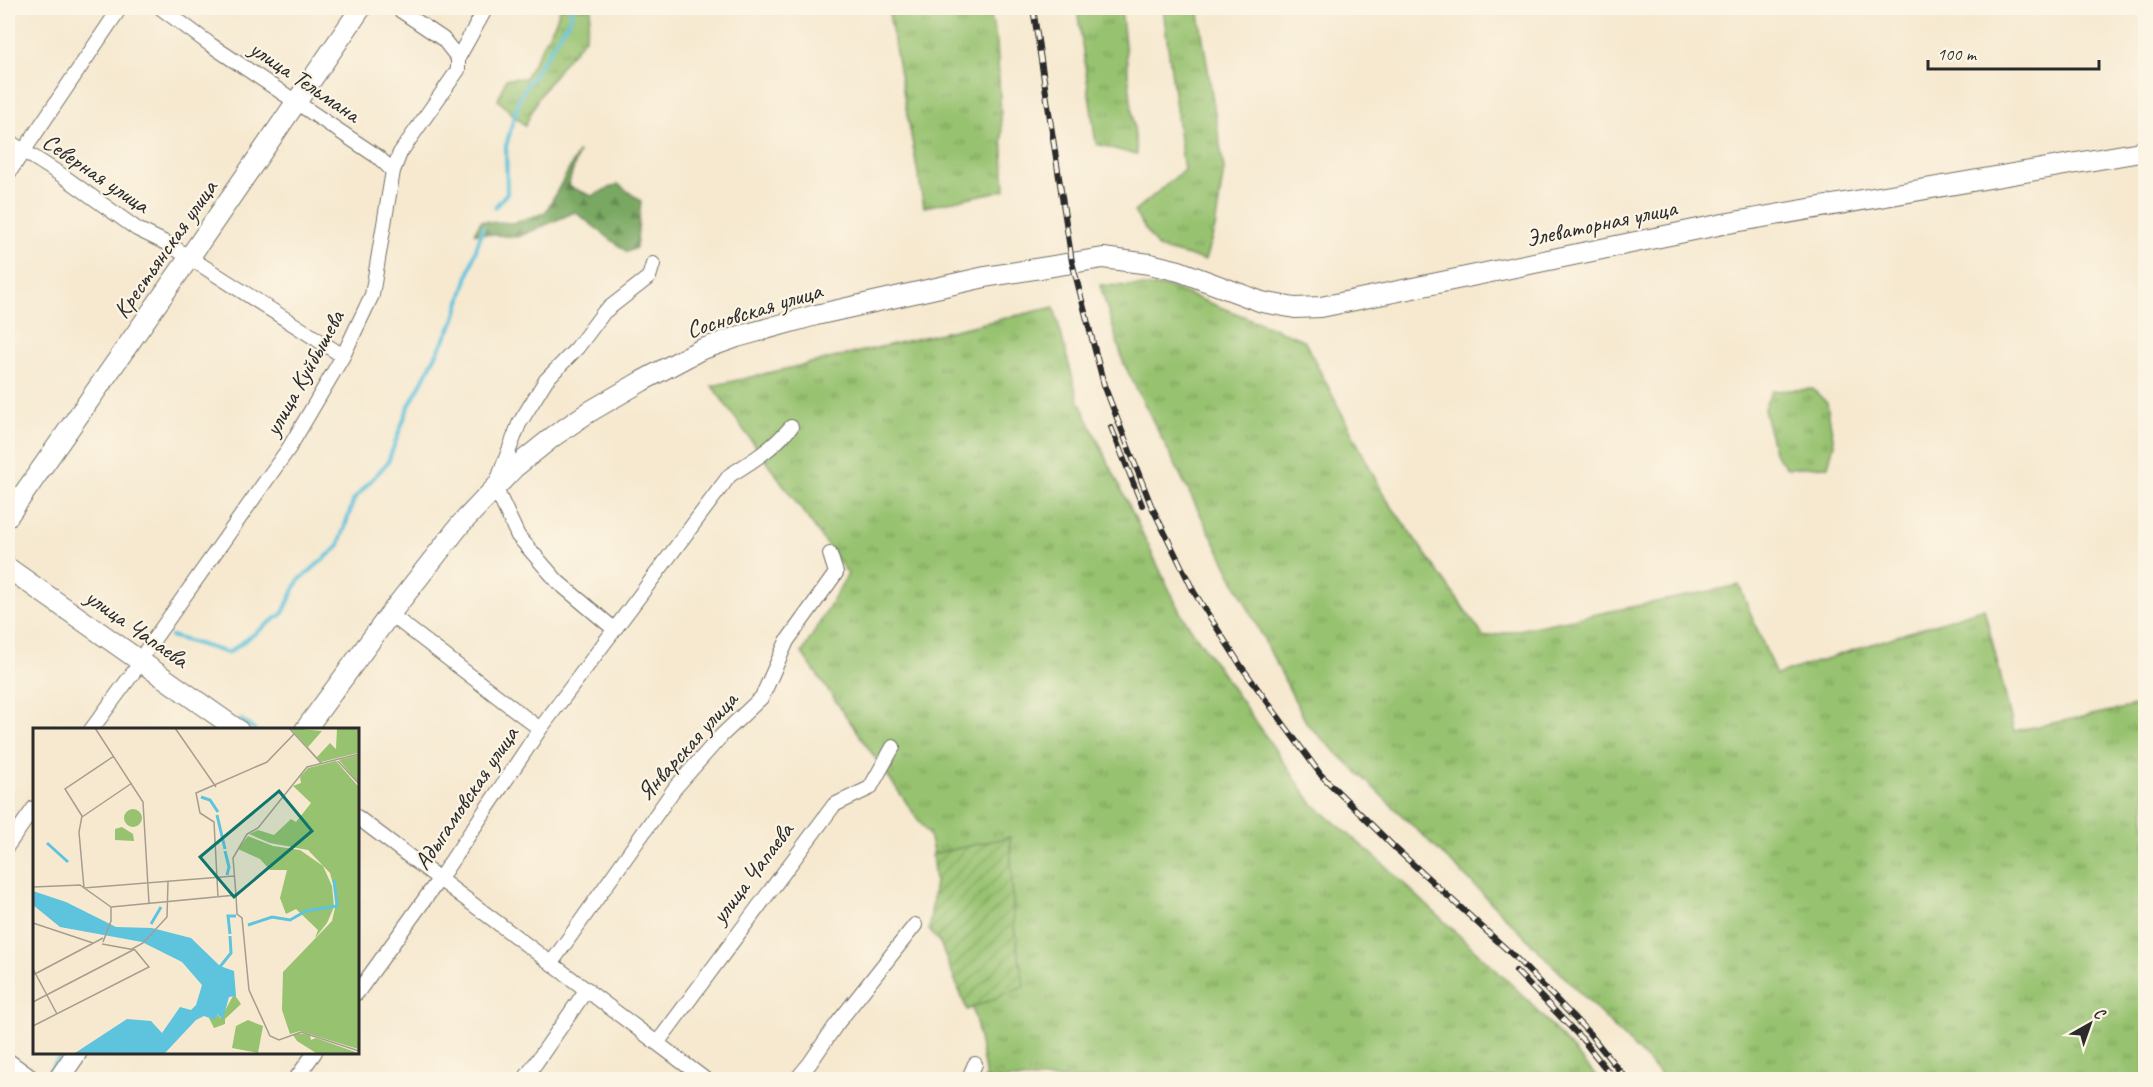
<svg xmlns="http://www.w3.org/2000/svg" width="2153" height="1087" font-family="Caveat,sans-serif">
  <style>
    .grass { fill: url(#grass-tufts); stroke: #61764d; stroke-width: 1.5 }
    .forest { fill: url(#forest-firs); stroke: #526a46; stroke-width: 1.5 }
    .garden { fill: url(#garden-furrows); stroke: #61764d; stroke-width: 1.5 }
    .lines { fill: none; stroke-linecap: round; stroke-linejoin: round }
    .stream { stroke: #5ec3dc; stroke-width: 4 }
    .street-casing { stroke: #726e65; stroke-width: 16 }
    .secondary-casing { stroke: #726e65; stroke-width: 22 }
    .street { stroke: #fff; stroke-width: 14 }
    .secondary { stroke: #fff; stroke-width: 20 }
    .rail-casing { stroke: #2b2b2b; stroke-width: 6 }
    .rail { stroke: #fcf5e5; stroke-width: 4; stroke-dasharray: 11; stroke-linecap: butt }
    .labels { text-anchor: middle; stroke-width: 4.5; stroke-linejoin: round; paint-order: stroke }
    .street-label { font-size: 24px; fill: #2b2b2b; stroke: #fcf5e5 }
    .inset-river { fill: none; stroke: #5ec3dc; stroke-width: 3 }
    .inset-road { fill: none; stroke: #a59d8e; stroke-width: 1.5 }
    .view { fill: #0f766e; fill-opacity: 0.15; stroke: #0f766e; stroke-width: 3 }
    .inset-edge { fill: none; stroke: #2b2b2b; stroke-width: 3 }
  </style>
  <defs>
    <pattern id="grass-tufts" width="24" height="20" patternUnits="userSpaceOnUse" patternTransform="scale(1.5)"><rect width="24" height="20" fill="#97c26f"/><path d="M3 7l-1-3M5 7V3M7 7l1-3M15 17l-1-3M17 17v-4M19 17l1-3" fill="none" stroke="#7b9e5b"/></pattern>
    <pattern id="forest-firs" width="22" height="20" patternUnits="userSpaceOnUse" patternTransform="scale(1.5)"><rect width="22" height="20" fill="#79a862"/><path d="M5 1l3.5 6h-7zM16 11l3.5 6h-7z" fill="#638951"/></pattern>
    <pattern id="garden-furrows" width="10" height="10" patternUnits="userSpaceOnUse" patternTransform="scale(1.5)"><rect width="10" height="10" fill="#97c26f"/><path d="M-1 1l2-2M0 10L10 0M9 11l2-2" fill="none" stroke="#7b9e5b"/></pattern>
  </defs>
  <rect width="100%" height="100%" fill="#fcf5e5"/>
  <filter id="ink" filterUnits="userSpaceOnUse"><feTurbulence type="fractalNoise" baseFrequency=".0167" numOctaves="2"/><feDisplacementMap in="SourceGraphic" scale="12" xChannelSelector="R" yChannelSelector="G"/><feConvolveMatrix kernelMatrix="1 2 1 2 8 2 1 2 1" color-interpolation-filters="sRGB"/></filter>
  <filter id="wash" filterUnits="userSpaceOnUse"><feTurbulence type="fractalNoise" baseFrequency=".008" numOctaves="4" result="noise"/><feDisplacementMap in="SourceGraphic" scale="24" xChannelSelector="R" yChannelSelector="G"/><feGaussianBlur stdDeviation="1.35" result="paint"/><feColorMatrix in="noise" values="0 0 0 0 0 0 0 0 0 0 0 0 0 0 0 0 0 1.4 0 .05"/><feComposite in="paint" operator="in"/></filter>
  <g filter="url(#wash)">
    <rect width="100%" height="100%" fill="#f6e9d0"/>
    <path class="grass" d="M560 8H592L585 38 562 65 538 98 525 126 498 100 506 79 525 78 556 21Z
      M888 8H989L997 43 1005 190 924 207Z
      M1077 8H1121L1137 155 1096 144Z
      M1163 8H1198L1224 169 1215 228 1205 260 1158 248 1134 212 1184 170Z
      M1100 285 1169 287 1304 340 1385 497 1484 637 1739 585 1776 675 1984 608 2014 731 2145 704V1079H1665L1466 877 1307 724 1124 364Z
      M1054 307 1078 399 1181 614 1312 803 1380 861 1529 1001 1599 1079H984L986 1077 977 1027 929 835 802 653 848 574 712 386Z
      M1813 389 1827 403 1834 444 1828 466 1787 468 1774 452 1764 408 1772 391Z"/>
    <path class="forest" d="M579 151 568 186 592 196 618 184 641 201 636 248 627 252 575 212 518 237 474 233 481 221 512 223 545 213Z"/>
    <path class="garden" d="M1010 837 1014 926 1024 986 967 1010 940 943 929 930 935 881 932 854Z"/>
    <g class="lines">
      <path class="stream" d="M495 207 507 193 506 146 520 96 570 19 573 8
        M171 636 228 653 283 613 298 581 338 547 354 499 388 462 408 408 454 321 483 227
        M241 720 255 730
        M44 1079 63 1052"/>
    </g>
  </g>
  <g filter="url(#ink)">
    <g class="lines">
      <defs>
        <path id="street" d="M161 8 211 45 378 157 393 171
          M397 8 443 39 458 58
          M8 141 63 176 137 229 170 245 343 356
          M8 174 120 8
          M390 614 540 729
          M614 629 558 582 518 536 495 487 519 424 546 380 577 348 604 312 649 277 653 264
          M91 730 141 662 147 649 289 448 343 356 372 295 393 171 400 153 458 70V58L486 8
          M357 817 706 1080
          M8 845 34 808
          M552 962 675 788 721 736 762 697 787 641 836 573 830 554
          M357 993 440 878 540 729 730 475C753 461 773 448 791 427
          M658 1042 834 805 870 788 893 747
          M295 1080 315 1052
          M524 1080 587 989
          M796 1080 810 1063 836 1025 915 925
          M968 1080 975 1064"/>
        <path id="secondary" d="M8 516 189 258 361 8
          M8 568 238 730
          M305 730 390 614 460 525 514 468 554 436 589 412 642 381 700 350 737 337 816 315 985 277 1103 258 1150 264 1179 271 1262 302 1295 308 1321 307 1723 224 2146 151
          M8 1064 30 1080
          M58 1080 77 1052"/>
      </defs>
      <use href="#street" class="street-casing"/>
      <use href="#secondary" class="secondary-casing"/>
      <use href="#street" class="street"/>
      <use href="#secondary" class="secondary"/>
      <defs>
        <path id="rail" d="M1033 8 1072 262 1104 385 1151 505 1194 592 1241 666 1321 775 1394 847 1515 957 1589 1033 1627 1080
          M1111 427 1142 505
          M1516 971 1582 1039 1615 1080"/>
      </defs>
      <use href="#rail" class="rail-casing"/>
      <use href="#rail" class="rail"/>
    </g>
  </g>
  <g class="labels">
    <g class="street-label">
      <text transform="translate(305 81) rotate(34)" y="8">улица Тельмана</text>
      <text transform="translate(96 173) rotate(34)" y="8">Северная улица</text>
      <text transform="translate(1601 223) rotate(-12)" y="8">Элеваторная улица</text>
      <text transform="translate(165 249) rotate(-55)" y="8">Крестьянская улица</text>
      <text transform="translate(754 310) rotate(-17)" y="8">Сосновская улица</text>
      <text transform="translate(304 373) rotate(-61)" y="8">улица Куйбышева</text>
      <text transform="translate(137 628) rotate(35)" y="8">улица Чапаева</text>
      <text transform="translate(687 746) rotate(-48)" y="8">Январская улица</text>
      <text transform="translate(466 798) rotate(-56)" y="8">Адыгамовская улица</text>
      <text transform="translate(752 873) rotate(-53)" y="8">улица Чапаева</text>
    </g>
  </g>
  <g transform="translate(33 728)">
    <rect width="326" height="326" fill="#f6e9d0"/>
    <path d="M257 0 289 3 275 19 284 29 297 15 303 21 304 0H325V25L288 34ZM325 27V55L306 32ZM303 33 325 58V321L267 303 257 306 249 282 250 244 299 193 304 171 297 145 275 122 237 115 216 106 225 102 241 107 258 91 263 94 278 75 260 58 268 55 267 49 275 40ZM215 108 240 118 267 122 290 138 299 158 301 179 294 195 282 210 285 202 263 181 253 186 247 170 254 142H237L227 131 205 121ZM264 305 277 307 278 312 283 310 325 325H283L264 313 260 307Z" fill="#97c26f"/>
    <path d="M201 266 208 276 192 291V296L181 300 176 290 184 286 188 290Z" fill="#97c26f"/>
    <path d="M91 90a9 9 0 1 1 18 0a9 9 0 1 1-18 0ZM89 99 100 106 101 113 82 112V101Z" fill="#97c26f"/>
    <path d="M215 292 230 298 225 325 199 320 203 298Z" fill="#97c26f"/>
    <path d="M0 163 33 174 83 199 119 200 158 210 187 238 201 243 203 268 196 269 190 291 184 286 182 292 171 288 163 292 132 325H42L94 291 118 293 129 305 147 279 158 282 163 277 169 257 149 234 109 214 27 199 0 177Z" fill="#5ec3dc"/>
    <path class="inset-river" d="M168 69 177 72 185 84M184 87 192 121M14 115 35 134M192 123 196 139 194 147M118 196 128 179M215 197 239 189 257 192 273 183 304 178 301 152M197 206 195 188H203M186 240 198 225 197 208"/>
    <path class="inset-road" d="M62 0 110 74 116 175M142 0 183 59M256 0 288 35M81 28 32 61 49 88 46 104 51 160 201 148M303 31 326 56M49 89 99 55M0 159 47 157 78 179M203 167 204 186 209 190 216 262 237 308 246 312 268 304 326 323M185 169 181 94 167 85 163 65 234 34 261 6M78 179 203 167 200 130 214 106 225 100 274 39 326 26M0 195 60 215M70 214 78 193V179M99 221 110 215 134 189 135 154M0 241 24 286M0 247 70 210M0 274 100 222M0 298 116 239 102 222 69 216"/>
    <path class="view" d="M246 63 279 103 201 169 167 129Z"/>
    <rect width="326" height="326" class="inset-edge"/>
  </g>
  <rect width="2153" height="1087" fill="none" stroke="#fcf5e5" stroke-width="30"/>
  <g transform="translate(2090 1024) rotate(40)" stroke="#fcf5e5" stroke-width="4.5" paint-order="stroke">
  <path d="M0-4.5L10 22L0 15L-10 22Z" fill="#2b2b2b"/>
  <text y="-9" font-size="16" font-weight="bold" text-anchor="middle" fill="#2b2b2b">С</text>
  </g>
  <path d="M1928 60v9h171v-9" fill="none" stroke="#2b2b2b" stroke-width="3"/>
  <text x="1937" y="60" font-size="18" fill="#2b2b2b" stroke="#fcf5e5" stroke-width="4.5" paint-order="stroke">100 m</text>
</svg>
